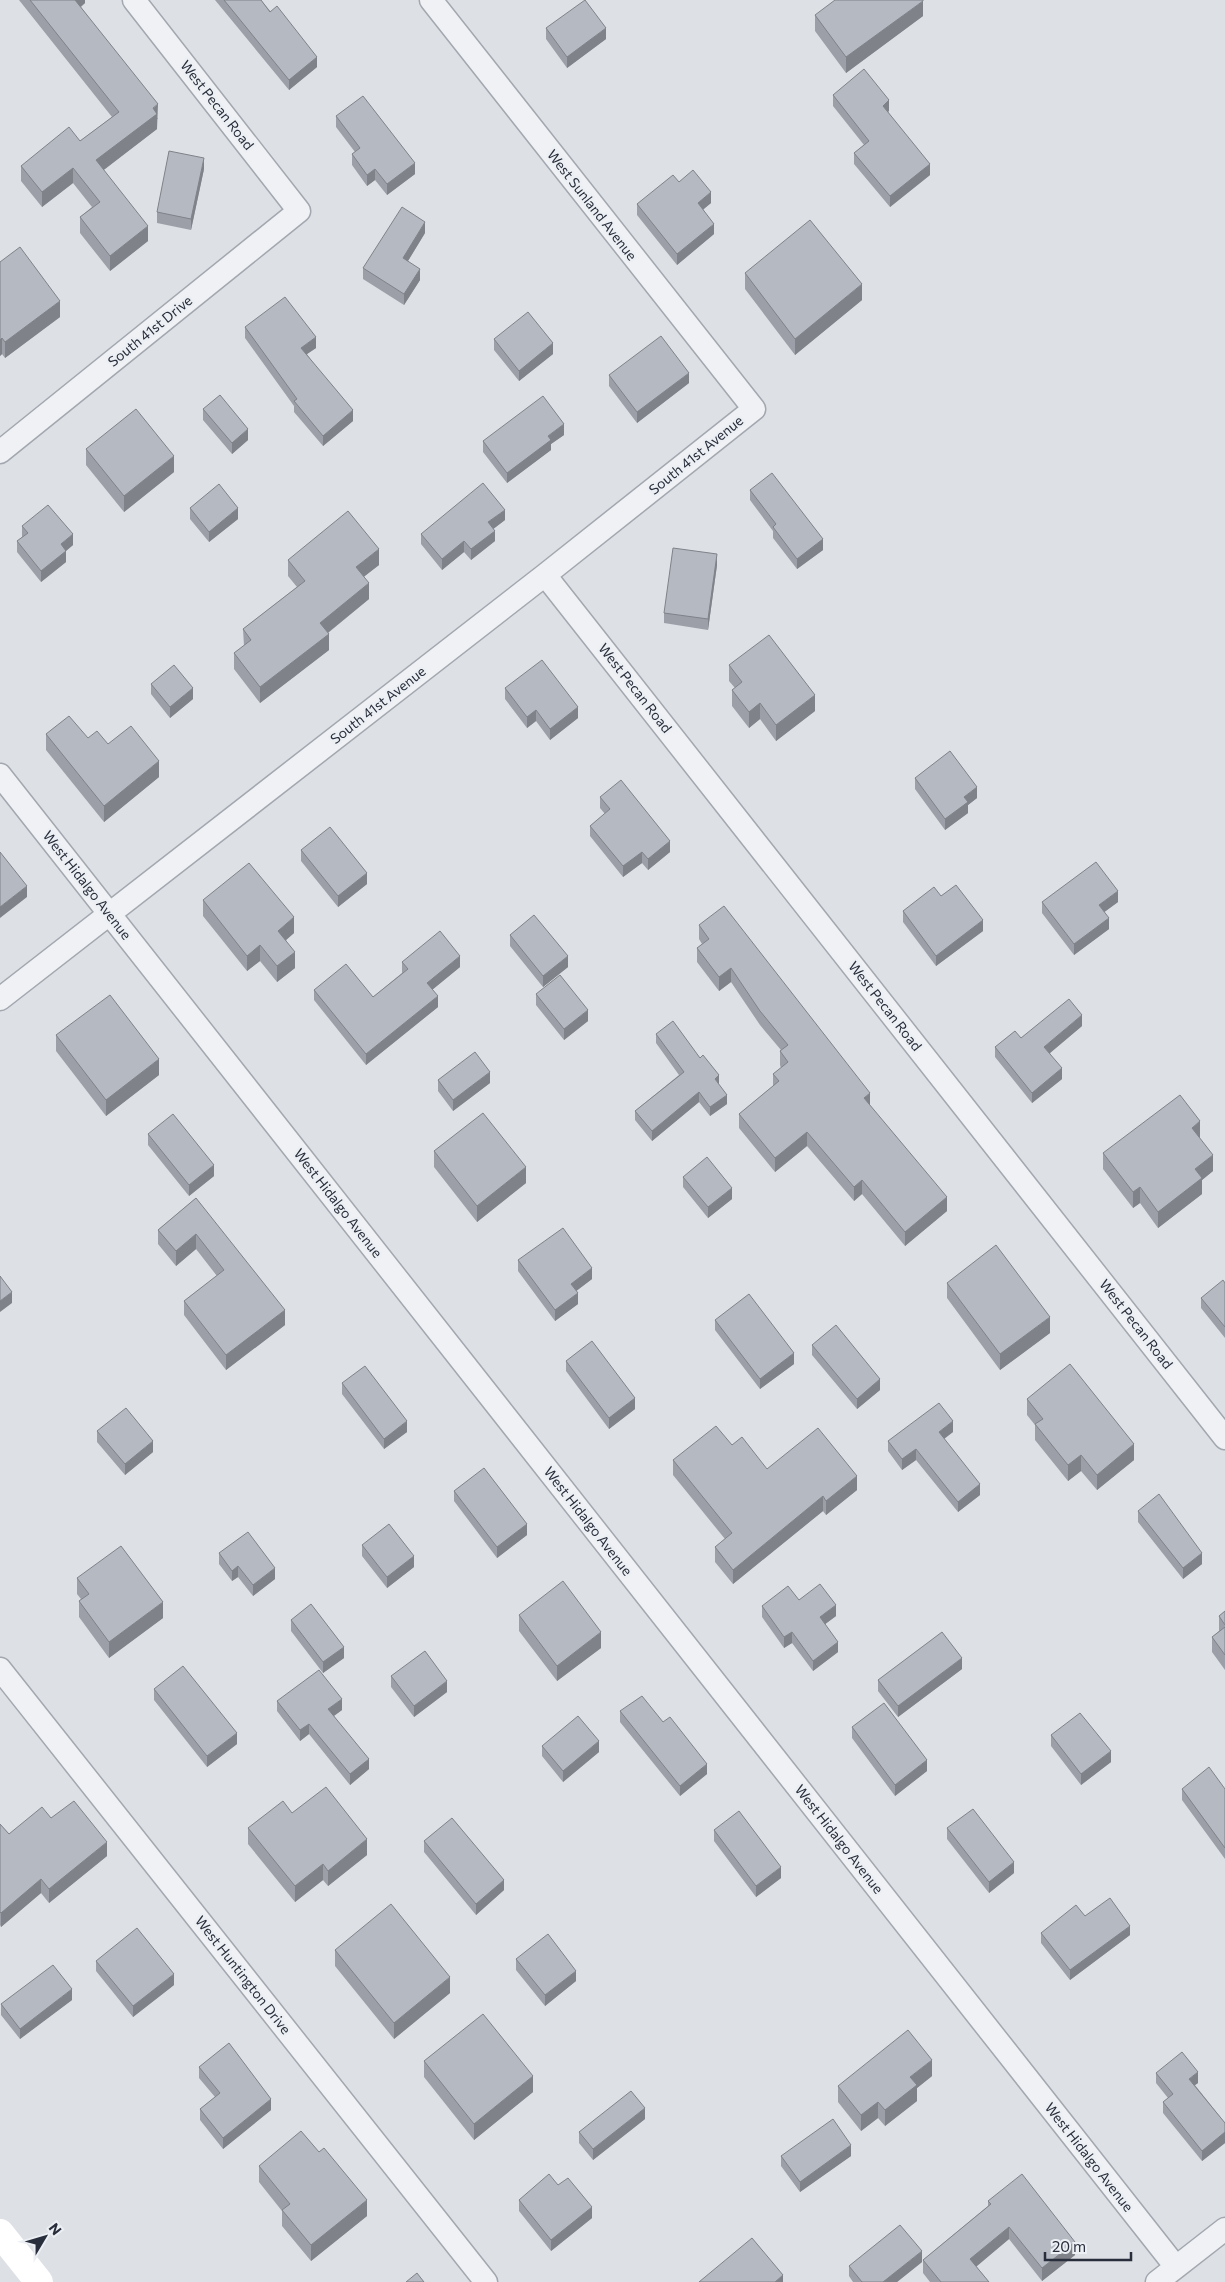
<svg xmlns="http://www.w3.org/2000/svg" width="1225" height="2282" font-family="Commissioner,sans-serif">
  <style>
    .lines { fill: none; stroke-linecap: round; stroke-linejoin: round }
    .street-casing { stroke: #a3a7af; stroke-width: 25 }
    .street { stroke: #eff1f4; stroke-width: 22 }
    .secondary { stroke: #fff; stroke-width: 28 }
    .wall { fill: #9c9fa7 }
    .shaded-wall { fill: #7f8288 }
    .building { fill: #b5b9c2; stroke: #7f8288 }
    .labels { text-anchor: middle; stroke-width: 4.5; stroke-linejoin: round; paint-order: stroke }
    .street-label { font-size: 14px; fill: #282e3b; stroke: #eceff3 }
  </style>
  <rect width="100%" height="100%" fill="#dde0e5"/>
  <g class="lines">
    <defs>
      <path id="street" d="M0 452 299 211 134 0
        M545 575 1225 1438
        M0 775 1176 2267
        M0 999 545 575 754 409 431 0
        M0 1669 486 2282
        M1157 2282 1225 2229"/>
    </defs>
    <use href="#street" class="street-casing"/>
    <use href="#street" class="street"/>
    <path class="secondary" d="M0 2233 39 2282"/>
  </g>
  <path class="wall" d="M19 0H85V3L81 7 158 119H157V129L103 170 148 241 110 271 80 233V217L92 207 73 183 42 207 21 181V166L80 141 112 117Z
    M215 0H261L317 67 289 90Z
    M815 15 923 16 846 73 815 31Z
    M546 28 606 39 567 68 546 39Z
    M833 95 889 111 888 112 930 175 890 207 854 164V153L864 145 833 106Z
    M336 116 415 174 387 195 375 180 367 186 352 165V154L355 152 336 127Z
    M204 169 191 230 157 223V212Z
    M679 182 711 203 703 209 714 234 677 265 637 215V204Z
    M425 233 408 261 420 280 404 305 363 279V268Z
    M0 262 60 317 5 358 2 354 0 356Z
    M745 273 862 300 795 355 745 289Z
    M245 327 316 348 307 354 353 421 323 446 294 412V406L245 338Z
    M494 339 553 354 519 381 494 350Z
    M609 375 689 383 637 423 609 386Z
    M203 409 248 440 232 454 203 420Z
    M564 435 551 444V450L507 483 483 452V441Z
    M86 449 174 472 124 512 86 465Z
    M750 490 823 550 797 569 773 538V531L750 500Z
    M190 508 238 519 209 542 190 519Z
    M505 520 493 529 495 541 471 560 464 552 442 570 421 544V534Z
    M22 526 73 545 66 551V562L41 582 17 552V541L22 537Z
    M288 560 379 565 364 576 369 599 328 633 329 650 260 703 234 669V653L244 646 243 629 297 587 288 576Z
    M717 565 708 630 664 623V613Z
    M729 665 815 711 776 741 760 719 749 728 732 706V690L735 688 729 681Z
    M151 684 193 699 170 718 151 694Z
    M505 688 578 718 550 740 536 721 527 728 505 699Z
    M46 734 108 744 159 777 104 822 46 750Z
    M915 778 977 798 968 805V813L945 830 915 789Z
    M600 797 670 852 648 870 642 863 623 877 590 836V826L605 814 600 808Z
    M301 850 367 884 338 907 301 861Z
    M941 896 983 931 936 966 903 922V911Z
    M203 900 294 933 286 940 295 968 277 982 260 961 247 971 203 916Z
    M1042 902H1118L1104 912 1109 929 1074 955 1042 913Z
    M699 925 870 1106 947 1211 905 1246 862 1194 854 1201 807 1146 775 1172 739 1128V1114L773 1086V1074L781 1068 780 1065V1051L781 1050 760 1025 731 982 719 991 697 962V948L702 944 699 939Z
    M510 935 568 967 543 987 510 946Z
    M402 962 460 967 432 990 438 1007 366 1065 314 1000V990L373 997 402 973Z
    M536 994 588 1021 564 1040 536 1005Z
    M1082 1026 1050 1053 1062 1079 1032 1103 995 1057V1047L1021 1038Z
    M656 1034 719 1085 727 1104 710 1116 699 1102 652 1141 635 1120V1111L679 1075 656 1043Z
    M56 1035 159 1075 106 1116 56 1051Z
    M438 1080 490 1083 453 1111 438 1091Z
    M148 1134 214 1176 189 1196 148 1145Z
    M1199 1137 1213 1171 1202 1180V1194L1158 1228 1140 1203 1133 1208 1103 1169V1153L1200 1137Z
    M434 1151 526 1183 477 1222 434 1167Z
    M683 1177 732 1199 708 1218 683 1187Z
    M196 1198 285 1325 226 1370 184 1315V1301L217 1276 196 1249 176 1266 158 1244V1230Z
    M518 1260 592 1279 576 1291 578 1304 555 1321 518 1271Z
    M947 1283 1050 1333 1000 1370 947 1298Z
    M1225 1283V1338L1201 1308V1298Z
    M715 1320 794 1364 760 1389 715 1330Z
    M812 1345 880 1390 857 1409 812 1355Z
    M566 1361 635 1409 609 1429 566 1371Z
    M342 1383 407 1432 384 1449 342 1394Z
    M1027 1399 1134 1460 1097 1490 1081 1471 1068 1481 1035 1440V1425L1027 1415Z
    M97 1431 153 1452 125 1475 97 1442Z
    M953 1432 944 1438 980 1495 958 1512 916 1460 902 1470 888 1451V1441Z
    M732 1445 767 1469 857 1490 826 1515 823 1511 733 1584 715 1562V1547L725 1539 673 1475V1460Z
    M454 1491 527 1535 497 1558 454 1501Z
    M1138 1511 1202 1564 1183 1579 1138 1522Z
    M362 1545 414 1567 387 1588 362 1556Z
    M219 1553 275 1579 253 1596 238 1577 232 1581 219 1564Z
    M77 1578 163 1618 109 1658 79 1617V1601L81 1599 77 1594Z
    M799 1600 836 1616 825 1624 838 1652 813 1671 792 1643 784 1648 762 1617V1606Z
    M1225 1611V1670L1212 1652V1637L1219 1631V1616Z
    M519 1615 601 1648 557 1681 519 1631Z
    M291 1620 344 1658 323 1673 291 1631Z
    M962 1669 898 1717 878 1691V1680Z
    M391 1676 447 1692 414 1717 391 1687Z
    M154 1689 237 1744 207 1767 154 1700Z
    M277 1701 342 1710 334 1716 369 1769 350 1785 309 1734 300 1741 277 1711Z
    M620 1711 663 1722 707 1774 680 1796 620 1722Z
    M852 1727 927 1771 895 1796 852 1738Z
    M1051 1735 1111 1762 1081 1785 1051 1746Z
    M542 1746 599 1752 563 1782 542 1756Z
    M1182 1789H1225V1859L1182 1800Z
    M292 1813 367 1855 328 1886 323 1880 295 1902 248 1844V1828Z
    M0 1824 9 1834 107 1856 49 1903 41 1893 1 1927 0 1925Z
    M947 1828 1014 1873 989 1893 947 1839Z
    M714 1830 781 1878 756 1897 714 1841Z
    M424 1841 504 1890 476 1915 424 1852Z
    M1085 1916 1130 1935 1070 1980 1041 1943V1933Z
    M335 1950 450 1993 394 2039 335 1966Z
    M516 1959 576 1981 545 2006 516 1970Z
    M96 1961 174 1985 133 2017 96 1971Z
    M72 2000 20 2039 1 2015V2004Z
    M424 2061 533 2092 474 2140 424 2077Z
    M199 2067 271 2110 223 2149 200 2120V2109L215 2097 199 2078Z
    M1156 2073 1198 2083 1195 2085 1225 2123V2143L1202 2161 1163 2113V2102L1168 2098 1156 2083Z
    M932 2076 917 2088V2101L885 2126 878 2118 861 2131 838 2102V2086Z
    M645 2119 593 2160 579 2143V2132Z
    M781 2156H851L800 2192 781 2166Z
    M259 2166 367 2216 311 2261 282 2226V2211L259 2182Z
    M558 2185 592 2218 551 2251 519 2211V2200Z
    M988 2201 1075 2255 1042 2281 1009 2239 976 2266 989 2282H930L923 2273V2260L988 2206Z
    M922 2262 897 2282H853L849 2276V2266Z"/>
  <path class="shaded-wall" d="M73 0H85V3L73 13Z
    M923 1V16L846 73V57Z
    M606 28V39L567 68V57Z
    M317 57V67L289 90V80Z
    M889 100V111L883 116V106Z
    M158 104 157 129 96 176V160Z
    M204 158V169L191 230V219Z
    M415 163V174L387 195V184Z
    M930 164V175L890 207V196Z
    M73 168V183L42 207V192Z
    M375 169V180L367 186V175Z
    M711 192V203L698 214V203Z
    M425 222V233L403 269V258Z
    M714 224V234L677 265V254Z
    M148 226V241L110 271V256Z
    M420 269V280L404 305V294Z
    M862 284V300L795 355V339Z
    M60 301V317L5 358V342Z
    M316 337V348L301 358V348Z
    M2 338V354L0 356V340Z
    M553 343V354L519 381V371Z
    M689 373V383L637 423V412Z
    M353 410V421L323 446V436Z
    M564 424V435L551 444V450L507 483V473L548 436Z
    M248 429V440L232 454V443Z
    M174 456V472L124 512V496Z
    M238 508V519L209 542V532Z
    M505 510V520L488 533V522Z
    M495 531V541L471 560V549Z
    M73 534V545L61 555V544Z
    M823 539V550L797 569V559Z
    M464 541V552L442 570V559Z
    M379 549V565L356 583V567Z
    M66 551V562L41 582V571Z
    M717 554V565L708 630V619Z
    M369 583V599L320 639V623Z
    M329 634V650L260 703V687Z
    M193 688V699L170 718V707Z
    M815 695V711L776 741V725Z
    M760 703V719L749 728V712Z
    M578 707V718L550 740V729Z
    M536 710V721L527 728V717Z
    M159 761V777L104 822V806Z
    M977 787V798L968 805V813L945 830V819L964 797Z
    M670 841V852L648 870V859Z
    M642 852V863L623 877V866Z
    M367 873V884L338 907V896Z
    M27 886V897L0 918V907Z
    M1118 891V902L1099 916V905Z
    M294 917V933L278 947V931Z
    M1109 918V929L1074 955V944Z
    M983 920V931L936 966V956Z
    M260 945V961L247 971V956Z
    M295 952V968L277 982V966Z
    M460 956V967L427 994V983Z
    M568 956V967L543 987V976Z
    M731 968V982L719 991V977Z
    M438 996V1007L366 1065V1054Z
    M588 1010V1021L564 1040V1029Z
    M1082 1015V1026L1044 1058V1047Z
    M159 1059V1075L106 1116V1100Z
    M1062 1068V1079L1032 1103V1093Z
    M490 1072V1083L453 1111V1100Z
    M719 1075V1085L715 1079Z
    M699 1092V1102L652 1141V1131Z
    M870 1093V1107L864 1098Z
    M727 1095V1104L710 1116V1107Z
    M1200 1121V1137L1192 1143V1128Z
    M807 1132V1146L775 1172V1158Z
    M1213 1155V1171L1202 1180V1194L1158 1228V1212L1195 1169Z
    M214 1165V1176L189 1196V1185Z
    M526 1167V1183L477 1222V1206Z
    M862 1180V1194L854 1201V1187Z
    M1140 1187V1203L1133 1208V1192Z
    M732 1188V1199L708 1218V1207Z
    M947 1197V1211L905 1246V1232Z
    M196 1234V1249L176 1266V1251Z
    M592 1268V1279L571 1295V1284Z
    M12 1292V1303L0 1312V1301Z
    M578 1293V1304L555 1321V1310Z
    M285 1310V1325L226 1370V1355Z
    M1050 1317V1333L1000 1370V1354Z
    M794 1353V1364L760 1389V1379Z
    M880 1379V1390L857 1409V1399Z
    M635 1398V1409L609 1429V1418Z
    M407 1421V1432L384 1449V1439Z
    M953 1421V1432L939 1443V1432Z
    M153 1441V1452L125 1475V1464Z
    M1134 1444V1460L1097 1490V1475Z
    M916 1449V1460L902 1470V1459Z
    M1081 1455V1471L1068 1481V1465Z
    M857 1476V1490L826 1515V1501Z
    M980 1484V1495L958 1512V1502Z
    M823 1496V1511L733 1584V1570Z
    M527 1524V1535L497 1558V1547Z
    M1202 1553V1564L1183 1579V1568Z
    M414 1556V1567L387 1588V1577Z
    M238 1566V1577L232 1581V1571Z
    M275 1568V1579L253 1596V1585Z
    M163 1602V1618L109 1658V1642Z
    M836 1605V1616L820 1628V1617Z
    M601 1632V1648L557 1681V1666Z
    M792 1632V1643L784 1648V1637Z
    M838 1642V1652L813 1671V1661Z
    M344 1647V1658L323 1673V1662Z
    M962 1658V1669L898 1717V1706Z
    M447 1681V1692L414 1717V1706Z
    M342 1699V1710L328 1720V1709Z
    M309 1724V1734L300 1741V1730Z
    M237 1733V1744L207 1767V1756Z
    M599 1741V1752L563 1782V1771Z
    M1111 1751V1762L1081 1785V1774Z
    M369 1759V1769L350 1785V1774Z
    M927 1760V1771L895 1796V1785Z
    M707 1764V1774L680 1796V1786Z
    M367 1839V1855L328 1886V1871Z
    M107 1842V1856L49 1903V1889Z
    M1014 1862V1873L989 1893V1882Z
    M323 1864V1880L295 1902V1886Z
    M781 1867V1878L756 1897V1886Z
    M41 1879V1893L1 1927V1913Z
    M504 1880V1890L476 1915V1904Z
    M1130 1926V1935L1070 1980V1970Z
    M576 1971V1981L545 2006V1995Z
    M174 1974V1985L133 2017V2006Z
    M450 1977V1993L394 2039V2023Z
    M72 1989V2000L20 2039V2029Z
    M932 2060V2076L917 2088V2101L885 2126V2110L910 2077Z
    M1198 2072V2083L1189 2089V2079Z
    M533 2076V2092L474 2140V2124Z
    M271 2099V2110L223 2149V2138Z
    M878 2102V2118L861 2131V2115Z
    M645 2108V2119L593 2160V2149Z
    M1225 2132V2143L1202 2161V2151Z
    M851 2145V2156L800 2192V2182Z
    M367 2200V2216L311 2261V2245Z
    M592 2207V2218L551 2251V2240Z
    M1009 2227V2239L970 2272V2259Z
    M1075 2242V2255L1042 2281V2268Z
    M922 2251V2262L897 2282H883Z
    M783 2275V2282H775Z"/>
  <path class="building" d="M30 0H75L158 104 153 108 157 114 96 160 148 226 110 256 80 217 100 202 73 168 42 192 21 166 69 127 80 141 119 112Z
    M224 0H261L270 12 277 6 317 57 289 80Z
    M585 0 606 28 567 57 546 28Z
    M835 0H923V1L846 57 815 15Z
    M864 69 889 100 883 106 930 164 890 196 854 153 869 141 833 95Z
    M363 96 415 163 387 184 375 169 367 175 352 154 360 148 336 116Z
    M169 151 204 158 191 219 157 212Z
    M693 170 711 192 698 203 714 224 677 254 637 204 673 175 679 182Z
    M402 207 425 222 403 258 420 269 404 294 363 268Z
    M810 220 862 284 795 339 745 273Z
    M20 247 60 301 5 342 2 338 0 340V262Z
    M285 297 316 337 301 348 353 410 323 436 294 401 297 399 245 327Z
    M528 312 553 343 519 371 494 339Z
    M661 336 689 373 637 412 609 375Z
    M220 395 248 429 232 443 203 409Z
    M543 396 564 424 548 436 551 440 507 473 483 441Z
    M136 409 174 456 124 496 86 449Z
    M772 473 823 539 797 559 773 527 776 524 750 490Z
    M483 483 505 510 488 522 495 531 471 549 464 541 442 559 421 534Z
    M219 484 238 508 209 532 190 508Z
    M48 505 73 534 61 544 66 551 41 571 17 541 28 533 22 526Z
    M348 511 379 549 356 567 369 583 320 623 329 634 260 687 234 653 251 640 243 629 305 581 288 560Z
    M673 548 717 554 708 619 664 613Z
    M769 635 815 695 776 725 760 703 749 712 732 690 742 682 729 665Z
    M542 660 578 707 550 729 536 710 527 717 505 688Z
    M174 665 193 688 170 707 151 684Z
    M69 716 88 738 97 731 108 744 131 726 159 761 104 806 46 734Z
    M950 751 977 787 964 797 968 802 945 819 915 778Z
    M621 780 670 841 648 859 642 852 623 866 590 826 610 809 600 797Z
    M330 827 367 873 338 896 301 850Z
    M0 852 27 886 0 907Z
    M1096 862 1118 891 1099 905 1109 918 1074 944 1042 902Z
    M249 863 294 917 278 931 295 952 277 966 260 945 247 956 203 900Z
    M956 885 983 920 936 956 903 911 934 887 941 896Z
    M724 906 870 1093 864 1098 947 1197 905 1232 862 1180 854 1187 807 1132 775 1158 739 1114 779 1081 773 1074 788 1062 780 1051 788 1045 760 1011 731 968 719 977 697 948 709 939 699 925Z
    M534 915 568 956 543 976 510 935Z
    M440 931 460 956 427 983 438 996 366 1054 314 990 346 964 373 997 408 969 402 962Z
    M560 975 588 1010 564 1029 536 994Z
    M110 995 159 1059 106 1100 56 1035Z
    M1069 999 1082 1015 1044 1047 1062 1068 1032 1093 995 1047 1015 1031 1021 1038Z
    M673 1021 700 1058 703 1055 719 1075 715 1079 727 1095 710 1107 699 1092 652 1131 635 1111 684 1072 656 1034Z
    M475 1052 490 1072 453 1100 438 1080Z
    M1180 1095 1200 1121 1192 1128 1213 1155 1195 1169 1202 1178 1158 1212 1140 1187 1133 1192 1103 1153Z
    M483 1113 526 1167 477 1206 434 1151Z
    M173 1114 214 1165 189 1185 148 1134Z
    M707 1157 732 1188 708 1207 683 1177Z
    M196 1198 285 1310 226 1355 184 1301 224 1270 196 1234 176 1251 158 1230Z
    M563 1228 592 1268 571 1284 578 1293 555 1310 518 1260Z
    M996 1245 1050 1317 1000 1354 947 1283Z
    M0 1276 12 1292 0 1301Z
    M1223 1280 1225 1283V1327L1201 1298Z
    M749 1294 794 1353 760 1379 715 1320Z
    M836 1325 880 1379 857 1399 812 1345Z
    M592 1341 635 1398 609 1418 566 1361Z
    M1070 1364 1134 1444 1097 1475 1081 1455 1068 1465 1035 1424 1043 1419 1027 1399Z
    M365 1366 407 1421 384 1439 342 1383Z
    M939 1403 953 1421 939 1432 980 1484 958 1502 916 1449 902 1459 888 1441Z
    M126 1408 153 1441 125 1464 97 1431Z
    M716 1426 732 1445 742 1437 767 1469 818 1428 857 1476 826 1501 823 1496 733 1570 715 1547 732 1533 673 1460Z
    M484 1468 527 1524 497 1547 454 1491Z
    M1159 1494 1202 1553 1183 1568 1138 1511Z
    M389 1524 414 1556 387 1577 362 1545Z
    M248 1532 275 1568 253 1585 238 1566 232 1571 219 1553Z
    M121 1546 163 1602 109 1642 79 1601 89 1594 77 1578Z
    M563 1581 601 1632 557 1666 519 1615Z
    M820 1584 836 1605 820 1617 838 1642 813 1661 792 1632 784 1637 762 1606 788 1586 799 1600Z
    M311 1604 344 1647 323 1662 291 1620Z
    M1225 1611V1625L1219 1616Z
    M1225 1627V1655L1212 1637Z
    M942 1632 962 1658 898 1706 878 1680Z
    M425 1651 447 1681 414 1706 391 1676Z
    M183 1666 237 1733 207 1756 154 1689Z
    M319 1670 342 1699 328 1709 369 1759 350 1774 309 1724 300 1730 277 1701Z
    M642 1696 663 1722 670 1717 707 1764 680 1786 620 1711Z
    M884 1703 927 1760 895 1785 852 1727Z
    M1080 1713 1111 1751 1081 1774 1051 1735Z
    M578 1716 599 1741 563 1771 542 1746Z
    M1209 1767 1225 1789V1848L1182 1789Z
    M326 1787 367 1839 328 1871 323 1864 295 1886 248 1828 283 1801 292 1813Z
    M74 1801 107 1842 49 1889 41 1879 1 1913 0 1912V1824L9 1834 42 1807 51 1818Z
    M973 1809 1014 1862 989 1882 947 1828Z
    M739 1811 781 1867 756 1886 714 1830Z
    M452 1818 504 1880 476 1904 424 1841Z
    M1110 1898 1130 1926 1070 1970 1041 1933 1076 1905 1085 1916Z
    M391 1904 450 1977 394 2023 335 1950Z
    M137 1928 174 1974 133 2006 96 1961Z
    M548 1934 576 1971 545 1995 516 1959Z
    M53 1965 72 1989 20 2029 1 2004Z
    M483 2014 533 2076 474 2124 424 2061Z
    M908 2030 932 2060 910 2077 917 2085 885 2110 878 2102 861 2115 838 2086Z
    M229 2043 271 2099 223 2138 200 2109 220 2093 199 2067Z
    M1182 2052 1198 2072 1189 2079 1225 2123V2132L1202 2151 1163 2102 1173 2094 1156 2073Z
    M631 2091 645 2108 593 2149 579 2132Z
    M833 2119 851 2145 800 2182 781 2156Z
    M301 2131 319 2152 324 2148 367 2200 311 2245 282 2210 290 2204 259 2166Z
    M549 2174 558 2185 568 2178 592 2207 551 2240 519 2200Z
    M1022 2174 1075 2242 1042 2268 1009 2227 970 2259 989 2282H941L923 2260 991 2204 988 2201Z
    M900 2225 922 2251 883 2282H862L849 2266Z
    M752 2238 783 2275 775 2282H699Z
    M417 2273 424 2282H406Z"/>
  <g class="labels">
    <g class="street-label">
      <text transform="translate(217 105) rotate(52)" y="5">West Pecan Road</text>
      <text transform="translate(592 205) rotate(52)" y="5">West Sunland Avenue</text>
      <text transform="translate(150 331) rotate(-39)" y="5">South 41st Drive</text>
      <text transform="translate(696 455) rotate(-39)" y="5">South 41st Avenue</text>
      <text transform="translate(635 688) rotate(52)" y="5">West Pecan Road</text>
      <text transform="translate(378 705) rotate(-38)" y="5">South 41st Avenue</text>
      <text transform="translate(87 885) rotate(52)" y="5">West Hidalgo Avenue</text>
      <text transform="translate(885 1006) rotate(52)" y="5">West Pecan Road</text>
      <text transform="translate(338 1203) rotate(52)" y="5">West Hidalgo Avenue</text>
      <text transform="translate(1136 1324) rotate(52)" y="5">West Pecan Road</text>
      <text transform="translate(588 1521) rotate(52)" y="5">West Hidalgo Avenue</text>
      <text transform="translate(839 1839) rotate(52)" y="5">West Hidalgo Avenue</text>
      <text transform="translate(243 1975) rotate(52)" y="5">West Huntington Drive</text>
      <text transform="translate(1089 2157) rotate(52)" y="5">West Hidalgo Avenue</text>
    </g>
  </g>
  <g transform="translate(45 2237) rotate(52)" stroke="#eceff3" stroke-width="4" paint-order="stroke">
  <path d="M0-4L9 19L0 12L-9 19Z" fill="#282e3b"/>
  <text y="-8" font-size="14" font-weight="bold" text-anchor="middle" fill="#282e3b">N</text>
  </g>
  <path d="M1045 2252v8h86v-8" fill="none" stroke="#282e3b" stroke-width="2.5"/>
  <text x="1052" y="2252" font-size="15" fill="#282e3b" stroke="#eceff3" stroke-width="4" paint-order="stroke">20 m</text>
</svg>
